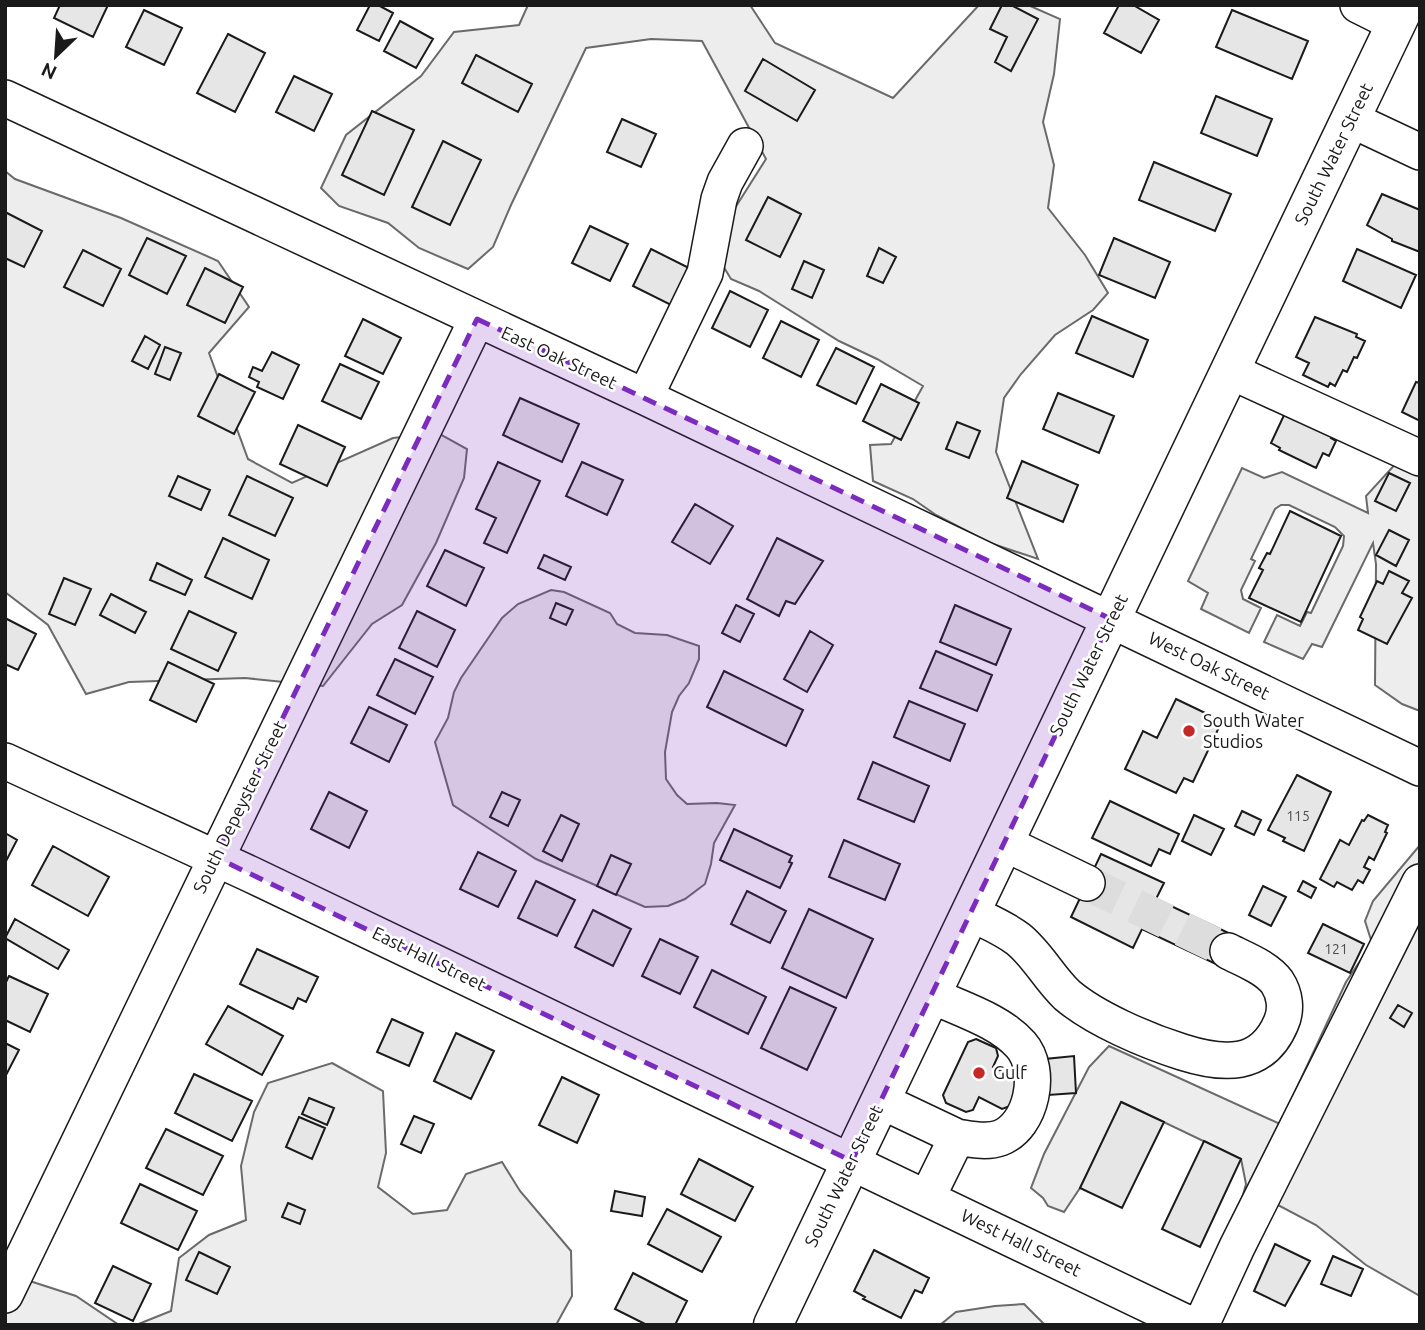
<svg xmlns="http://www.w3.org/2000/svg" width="1425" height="1330" font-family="Ubuntu,sans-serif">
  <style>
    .built { fill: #ededed; stroke: #6a6a6a; stroke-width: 2 }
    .building { fill: #e6e6e6; stroke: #1a1a1a; stroke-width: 2 }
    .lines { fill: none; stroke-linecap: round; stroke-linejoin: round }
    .minor-tunnel { stroke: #ddd; stroke-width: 35; stroke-dasharray: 35 18; stroke-linecap: butt }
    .minor-casing { stroke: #1a1a1a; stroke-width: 38 }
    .major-casing { stroke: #1a1a1a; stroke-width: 41 }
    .minor { stroke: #fff; stroke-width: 35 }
    .major { stroke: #fff; stroke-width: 38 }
    .marked { fill: #7b2cbf; fill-opacity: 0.2; stroke: #7b2cbf; stroke-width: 5; stroke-dasharray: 14 9; stroke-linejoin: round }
    .poi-dot { fill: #c62828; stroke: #fff; stroke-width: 2.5 }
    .labels { text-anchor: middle; stroke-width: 5; stroke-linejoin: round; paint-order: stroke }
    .number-label { font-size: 14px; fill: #4d4d4d }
    .street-label { font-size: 18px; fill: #1a1a1a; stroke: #fff }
    .poi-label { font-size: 18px; fill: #1a1a1a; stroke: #fff; text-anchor: start }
  </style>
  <rect width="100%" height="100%" fill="#fff"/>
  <path class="built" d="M528 5H750L775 43 893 98 979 5H1028L1060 19 1054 74 1043 122 1054 165 1048 208 1085 255 1108 293 1093 310 1055 335 1021 374 1004 398 996 452 1038 559 990 543 936 515 913 499 873 481 870 445 891 444 923 386 877 359 839 341 759 291 731 279 711 246 766 159 702 41 651 39 586 48 511 205 493 247 468 269 419 248 388 223 339 206 321 188 346 135 421 76 454 32 519 25Z
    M5 171 15 179 121 218 218 261 249 307 209 353 248 459 292 483 393 438 438 433 467 449 464 478 436 543 402 605 372 624 323 686 245 678 129 682 86 694 48 625 5 592Z
    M1400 459 1420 468V711L1402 704 1375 685 1376 564 1373 543 1322 647 1312 644 1303 659 1264 642 1277 615 1300 626 1307 612 1311 613 1343 546 1344 536 1335 527 1289 505H1281L1275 509 1251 559 1255 561 1241 590 1243 599 1261 608 1249 633 1201 609 1208 593 1188 581 1242 468 1264 478 1282 472 1368 513 1366 496Z
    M551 590 564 592 610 613 617 624 635 633 667 635 699 646V659L689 683 679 696 672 712 665 752 666 779 677 795 687 804 717 803 735 805 714 843 711 864 705 884 685 899 668 906 645 907 536 859 453 805 435 742 448 718 454 692 461 678 502 618 518 604Z
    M1420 845V1296L1366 1265 1316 1225 1278 1205 1225 1260 1246 1184 1241 1159 1122 1102 1080 1188 1064 1212 1048 1206 1043 1198 1031 1188 1044 1154 1089 1067 1109 1046 1280 1124 1346 982 1372 943 1365 921 1373 901Z
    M332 1063 383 1091 386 1153 378 1187 413 1214 447 1210 466 1174 502 1162 520 1191 571 1251 572 1296 556 1325H136L171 1311 179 1258 209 1235 246 1220 241 1166 254 1112 268 1083Z
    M5 1273 76 1296 119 1325H5Z
    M1024 1304 1045 1325H940L956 1312 995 1306Z"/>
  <path class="building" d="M60 5H108L93 37 54 18Z
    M370 5H378L393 13 379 41 357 30Z
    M1002 5H1011L1038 19 1011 71 995 62 1007 37 990 29Z
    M1119 5H1133L1159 20 1141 53 1104 33Z
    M144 10 182 28 164 65 126 47Z
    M1232 10 1308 41 1292 79 1216 47Z
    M400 21 433 39 416 68 384 51Z
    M228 34 265 53 235 112 197 93Z
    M476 55 532 84 518 112 462 83Z
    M763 59 815 90 797 121 745 91Z
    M294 76 332 94 314 131 276 112Z
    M1216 96 1272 119 1257 156 1201 133Z
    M372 111 414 130 384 195 342 175Z
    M622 119 656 134 641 167 607 152Z
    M443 141 481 160 450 225 412 207Z
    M1154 162 1231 194 1215 231 1139 200Z
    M1382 194 1420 210V252L1392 241V239L1367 225Z
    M768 197 801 214 780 257 746 240Z
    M5 212 42 231 24 267 5 258Z
    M590 226 628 244 610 281 572 263Z
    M147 238 186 256 167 294 129 275Z
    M1114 238 1170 262 1155 298 1099 275Z
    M879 248 896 257 883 283 867 276Z
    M651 249 689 268 671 305 633 286Z
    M1357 249 1416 275 1401 308 1343 281Z
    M83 250 121 269 103 306 64 287Z
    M804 261 824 270 812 298 792 289Z
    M205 268 243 287 225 323 187 305Z
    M730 291 768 310 750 347 712 328Z
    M1092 316 1148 340 1133 377 1076 353Z
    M1315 317 1357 334 1356 337 1365 341 1357 358 1354 357 1347 372 1343 370 1335 386 1330 383 1328 387 1303 375 1309 363 1296 357Z
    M363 319 401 338 383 374 345 356Z
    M781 321 819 340 801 377 763 358Z
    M145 336 160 345 148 369 132 361Z
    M165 347 181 353 170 380 155 374Z
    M836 348 874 367 856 404 817 385Z
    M272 352 299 365 283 399 257 387 259 382 249 377 253 367 262 371Z
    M340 364 379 382 361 419 322 401Z
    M219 374 255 392 234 434 198 416Z
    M1416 382 1420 383V421L1402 412Z
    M881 384 919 403 901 440 863 421Z
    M1058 393 1114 416 1099 453 1043 429Z
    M520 398 579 424 562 462 503 435Z
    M1285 413 1333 434 1331 438 1336 441 1329 456 1323 453 1316 468 1279 450 1280 448 1271 443Z
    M957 422 980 431 969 458 946 449Z
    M298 425 345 447 327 486 280 464Z
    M1022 461 1078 485 1063 522 1007 498Z
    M498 462 540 481 507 553 484 543 496 518 476 509Z
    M582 462 623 480 607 515 566 496Z
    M1389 473 1410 483 1396 511 1375 501Z
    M178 476 210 490 201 510 169 496Z
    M247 476 293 498 275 536 229 515Z
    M695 504 733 526 710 564 672 542Z
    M1290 511 1341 536 1301 622 1249 598 1263 570 1259 568 1267 553 1270 554Z
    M1389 530 1409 540 1396 566 1376 555Z
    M223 538 269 560 252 599 205 577Z
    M777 538 823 561 795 604 786 601 779 616 747 599Z
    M445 550 484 568 466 606 427 586Z
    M544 555 571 567 565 580 538 568Z
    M157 563 192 580 185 595 150 580Z
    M1389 571 1409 581 1402 593 1412 598 1387 644 1358 630 1363 619 1360 617 1377 581 1383 584Z
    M64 578 91 589 75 625 49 614Z
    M111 594 146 612 135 633 100 615Z
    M556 603 573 610 566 625 550 618Z
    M736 605 754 614 740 642 722 633Z
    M955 605 1011 629 996 665 940 642Z
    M189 611 236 633 218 671 171 649Z
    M417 611 455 630 437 667 399 648Z
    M5 618 36 634 18 670 5 664Z
    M810 631 833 645 807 692 784 679Z
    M936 651 992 675 977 711 920 688Z
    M395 659 433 677 415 714 377 695Z
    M168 662 214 684 196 722 150 700Z
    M724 671 803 710 786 746 707 707Z
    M1176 699 1222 721 1193 782 1184 778 1176 793 1125 769 1143 731 1157 738Z
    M909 701 965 724 950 761 894 737Z
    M369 707 407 725 389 762 351 743Z
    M873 762 929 786 914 822 858 799Z
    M1297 775 1331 792 1304 851 1283 841 1285 838 1268 830Z
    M329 792 367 811 349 848 311 829Z
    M502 792 520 800 508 826 490 817Z
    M1110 801 1179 834 1170 854 1159 849 1151 866 1092 838Z
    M1242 811 1261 820 1254 835 1235 826Z
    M561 815 579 824 562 861 543 851Z
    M1194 815 1224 829 1211 855 1182 841Z
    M1368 815 1388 825 1385 832 1387 833 1374 860 1369 857 1364 867 1370 870 1363 883 1358 880 1352 890 1337 882 1334 887 1320 879 1340 840 1349 845 1362 820 1364 821Z
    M734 829 792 856 789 862 792 863 780 888 720 860Z
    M5 833 17 840 5 863Z
    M844 840 900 864 885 900 829 877Z
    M53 846 109 877 88 916 32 885Z
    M478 852 516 871 498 907 460 889Z
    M1101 854 1164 883 1156 899 1235 936 1220 966 1142 929 1133 948 1071 917Z
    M611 855 631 864 616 895 597 886Z
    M536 881 575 900 557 936 518 918Z
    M1303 881 1316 888 1311 898 1298 891Z
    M1263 886 1286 897 1271 926 1249 915Z
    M747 891 786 911 770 943 731 924Z
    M809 909 873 939 846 998 782 968Z
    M593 910 631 929 613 966 575 947Z
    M15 919 69 950 58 969 5 938Z
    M1323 924 1364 944 1350 973 1308 953Z
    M660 939 698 957 680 994 642 976Z
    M257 949 318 977 306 1002 298 998 293 1009 240 984Z
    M712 970 766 997 748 1034 694 1007Z
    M9 976 48 994 30 1032 5 1020V984Z
    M790 987 836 1008 807 1070 761 1048Z
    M1398 1005 1412 1013 1404 1027 1390 1018Z
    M228 1006 283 1036 262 1075 206 1044Z
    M392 1019 423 1033 409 1066 377 1052Z
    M456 1033 494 1051 471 1099 434 1081Z
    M976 1039 996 1048 998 1056 993 1067 1017 1078 1020 1086 1010 1106 1002 1109 979 1097 973 1110 966 1112 946 1103 943 1095 968 1042Z
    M5 1043 19 1050 5 1077Z
    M1074 1056 1076 1093 1048 1095 1045 1059Z
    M194 1074 252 1101 232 1141 175 1113Z
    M562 1077 599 1095 577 1143 539 1125Z
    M309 1098 334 1108 327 1125 302 1114Z
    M1121 1102 1164 1122 1122 1208 1080 1188Z
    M414 1116 434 1124 421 1153 401 1144Z
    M299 1117 325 1128 312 1159 286 1147Z
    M166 1129 223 1156 203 1195 146 1168Z
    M1204 1141 1241 1159 1200 1247 1162 1229Z
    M699 1159 753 1187 735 1221 681 1194Z
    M140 1184 197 1211 178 1250 121 1223Z
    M615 1191 645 1197 642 1216 611 1211Z
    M288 1203 305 1210 300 1224 282 1217Z
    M667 1209 721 1237 702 1272 648 1244Z
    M1275 1244 1310 1261 1285 1306 1254 1291Z
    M874 1250 929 1278 922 1293 915 1290 901 1318 863 1299 865 1297 854 1291Z
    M199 1252 230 1267 217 1294 186 1280Z
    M1333 1256 1363 1269 1351 1296 1321 1284Z
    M113 1266 151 1284 133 1321 95 1303Z
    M633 1273 687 1301 675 1325H647L615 1309Z"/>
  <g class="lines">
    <path class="minor-tunnel" d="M1087 883 1228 951"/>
    <defs>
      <path id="minor" d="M1358 5 1396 24
        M5 98 645 397 1420 768
        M1350 119 1420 152
        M1230 371 1420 458
        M645 397 705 273 719 199 725 182 745 146
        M5 761 250 874 1191 1325
        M1004 843 1087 883
        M971 913C986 921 1004 928 1018 939 1037 954 1049 978 1067 995 1095 1019 1147 1041 1182 1052 1223 1065 1262 1068 1281 1023 1287 1010 1285 994 1277 982 1266 967 1243 959 1228 951
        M931 995C960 1009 999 1020 1021 1045 1043 1070 1032 1126 1000 1138 986 1143 970 1139 957 1137
        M881 1101 957 1137 927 1198
        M5 1295 477 319
        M1201 1325 1237 1247 1420 882"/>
      <path id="major" d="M773 1325 1405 5"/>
    </defs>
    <use href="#minor" class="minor-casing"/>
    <use href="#major" class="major-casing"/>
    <use href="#minor" class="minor"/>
    <use href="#major" class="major"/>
  </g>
  <path class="marked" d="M477 319 1111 619 852 1161 215 857Z"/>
  <g class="poi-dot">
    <circle cx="1189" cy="731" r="7"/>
    <circle cx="979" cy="1073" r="7"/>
  </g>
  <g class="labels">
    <g class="number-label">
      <text x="1298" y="821">115</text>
      <text x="1336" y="954">121</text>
    </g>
    <g class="street-label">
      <text transform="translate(1334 154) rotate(-64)" y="6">South Water Street</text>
      <text transform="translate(559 358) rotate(25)" y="6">East Oak Street</text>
      <text transform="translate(1089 665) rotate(-64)" y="6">South Water Street</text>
      <text transform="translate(1209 666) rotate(26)" y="6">West Oak Street</text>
      <text transform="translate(240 807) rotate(-64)" y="6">South Depeyster Street</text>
      <text transform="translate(429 959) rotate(26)" y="6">East Hall Street</text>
      <text transform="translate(844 1176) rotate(-64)" y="6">South Water Street</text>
      <text transform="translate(1021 1243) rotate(26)" y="6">West Hall Street</text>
    </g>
    <g class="poi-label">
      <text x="1203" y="727">South Water<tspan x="1203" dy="21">Studios</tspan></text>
      <text x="993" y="1079">Gulf</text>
    </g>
  </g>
  <rect width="1425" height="1330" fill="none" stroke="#1a1a1a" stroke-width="14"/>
  <g transform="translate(56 56) rotate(205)" stroke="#ffffff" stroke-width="5" paint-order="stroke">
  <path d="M0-5L12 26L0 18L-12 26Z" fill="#1a1a1a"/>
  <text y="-10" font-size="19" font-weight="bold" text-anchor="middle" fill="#1a1a1a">N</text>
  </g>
</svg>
